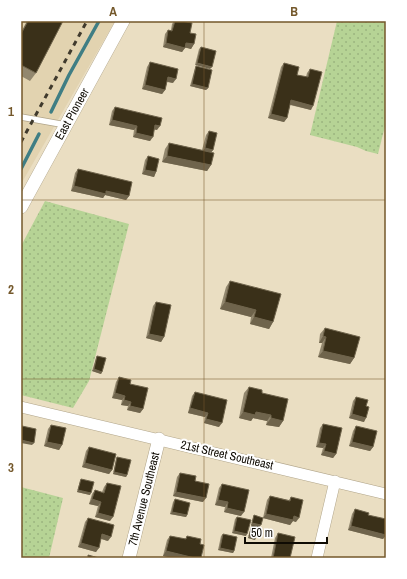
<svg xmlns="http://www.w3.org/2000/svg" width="407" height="579" font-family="'Archivo Narrow',sans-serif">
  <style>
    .built { fill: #e2d3b0 }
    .grass { fill: url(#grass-dots) }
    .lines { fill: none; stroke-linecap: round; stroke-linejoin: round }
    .stream { stroke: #3f7e84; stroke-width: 3.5 }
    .service-casing { stroke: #b1a58a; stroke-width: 7 }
    .minor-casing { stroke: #b1a58a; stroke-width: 12 }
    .tertiary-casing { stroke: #b1a58a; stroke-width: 14 }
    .service { stroke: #fff; stroke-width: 5.5 }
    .minor { stroke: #fff; stroke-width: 11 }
    .tertiary { stroke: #fff; stroke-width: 13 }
    .rail { stroke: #403a2d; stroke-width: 3; stroke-dasharray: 5 5; stroke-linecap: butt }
    .wall { fill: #92876e }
    .shaded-wall { fill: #6f644c }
    .building { fill: #3a3019; stroke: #6f644c }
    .grid { fill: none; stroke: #74582b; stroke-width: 1; stroke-opacity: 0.55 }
    .labels { text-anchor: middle; stroke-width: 4; stroke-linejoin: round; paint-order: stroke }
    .street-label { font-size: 12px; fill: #0f0b03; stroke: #fff }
    .neatline { fill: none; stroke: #74582b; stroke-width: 1.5 }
    .grid-label { font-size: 13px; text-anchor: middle; font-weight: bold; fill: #74582b }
  </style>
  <defs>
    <pattern id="grass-dots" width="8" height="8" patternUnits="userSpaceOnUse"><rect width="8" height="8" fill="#b6d395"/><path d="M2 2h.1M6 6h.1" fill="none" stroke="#9bb47f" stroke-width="1.8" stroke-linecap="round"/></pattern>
  </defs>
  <rect width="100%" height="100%" fill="#eadec2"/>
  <path class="built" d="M21 21H115L21 184Z"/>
  <path class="grass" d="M337 21H386V122L378 154 366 151 357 147 310 135Z
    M45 201 129 224 89 381 73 408 21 395V246Z
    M21 487 63 498 49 558H21Z"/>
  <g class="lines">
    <path class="stream" d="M51 112 69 75 99 21
      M21 169 39 134"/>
    <defs>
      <path id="service" d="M21 117 66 125"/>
      <path id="minor" d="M21 407 386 494
        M317 558 335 481"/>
      <path id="tertiary" d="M21 207 123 21
        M129 558 159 439"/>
    </defs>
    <use href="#service" class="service-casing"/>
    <use href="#minor" class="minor-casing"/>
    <use href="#tertiary" class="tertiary-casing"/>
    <use href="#service" class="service"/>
    <use href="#minor" class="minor"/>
    <use href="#tertiary" class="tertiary"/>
    <path class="rail" d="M21 142 87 21"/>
  </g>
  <path class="wall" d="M27 21H63L36 73 30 81 21 76V32Z
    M174 21H181L190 33 194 44 191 49 185 47 182 52 163 47 165 34 168 30H171L172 24Z
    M201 47 216 51 195 65 199 49Z
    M150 62 173 83 167 82 165 90 162 94 142 89 147 67Z
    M284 63 297 75 306 77 307 73 310 69 311 110 290 105 287 118 284 122 268 118 281 67Z
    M196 66 208 88 206 90 190 86 195 68Z
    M115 107 157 130 154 129 150 141 133 137 134 130 109 125 112 111Z
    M209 131 213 150 211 152V165L207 171 162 162 165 149 169 143 202 150 206 135Z
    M148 156 156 172 154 177 142 174 145 160Z
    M78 169 129 196 126 200 105 195 103 198 71 191 75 173Z
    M230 281 273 322 269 329 250 324 251 317 220 309 226 287Z
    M156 302 164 337 161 342 146 338 153 306Z
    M325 328 354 358 350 364 318 357 322 343H319L320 334Z
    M97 356 102 372 101 374 92 371 96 358Z
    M119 377 130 384 143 409 140 413 127 410 128 406 121 405 122 400 112 398 116 382Z
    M249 387 262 393 283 421 279 427 266 425 267 421 253 418 251 421 239 418 244 393Z
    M195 392 219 427 204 423 205 417 188 413 192 396Z
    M356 397 366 406 364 422 349 418 353 401Z
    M323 424 336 454 333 458 321 455 323 448 316 447 320 428Z
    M51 425 62 445 59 450 44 446 48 429Z
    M356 426 373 447 370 451 349 446 353 431Z
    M89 447 112 470 109 474 82 467 86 451Z
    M117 457 127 475 126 477 113 474 116 459Z
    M180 473 195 481 203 502 173 496 177 477Z
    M81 479 90 495 77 492 80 481Z
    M107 483 110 521 95 517 98 506 89 504 92 494 95 490 102 492 104 487Z
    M222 484 241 516 224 512 225 507 215 505 219 488Z
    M270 496 289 500 291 497 296 522 293 521 290 525 263 518 259 527 256 537 255 540 248 538 251 527 252 525H251L253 518 254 515 263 518 267 500Z
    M175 499 187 515 186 517 170 514 173 502Z
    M355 509 368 515 386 535 383 539 348 530 352 514Z
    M237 517 246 536 232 533 235 519Z
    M88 518 108 541 101 539 96 552 78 547 85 522Z
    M278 533 290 558H271L275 538Z
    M223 534 234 551 233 553 218 550 221 536Z
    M170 536 185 539 187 536 200 544 201 558H174L163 556 167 540Z"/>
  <path class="shaded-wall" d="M166 43 185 48 182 52 163 47Z
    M186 43 194 44 191 49 183 47Z
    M197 63 212 67 210 69 195 65Z
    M168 77 176 79 173 83 165 81Z
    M192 84 208 88 206 90 190 86Z
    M145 85 165 90 162 94 142 89Z
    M291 100 313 106 311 110 288 104Z
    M271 114 287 118 284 122 268 118Z
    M112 120 137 126 134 130 109 125Z
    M155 125 160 126 157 130 152 129Z
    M136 133 153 137 150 141 133 137Z
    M205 148 213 150 210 154 202 152Z
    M167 156 211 165 207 171 162 162Z
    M145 170 156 172 154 177 142 174Z
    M74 186 106 191 129 196 126 200 105 195 103 198 71 191Z
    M225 302 256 310 251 317 220 309Z
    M254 317 273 322 269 329 250 324Z
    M149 334 164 337 161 342 146 338Z
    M323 336 326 337 322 343H319Z
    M323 351 354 358 350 364 318 357Z
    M94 369 102 372 101 374 92 371Z
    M115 393 125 396 122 400 112 398Z
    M124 400 131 402 128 406 121 405Z
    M130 406 143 409 140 413 127 410Z
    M190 408 208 413 205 417 188 413Z
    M243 412H256L271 415 267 421 253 418 251 421 239 418Z
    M352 414 366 418 364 422 349 418Z
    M271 418 283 421 279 427 266 425Z
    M206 419 222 423 219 427 204 423Z
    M21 440 34 443 32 445 21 443Z
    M47 442 62 445 59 450 44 446Z
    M352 442 373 447 370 451 349 446Z
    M319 443 326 444 323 448 316 447Z
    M324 451 336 454 333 458 321 455Z
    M85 463 112 470 109 474 82 467Z
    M114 472 127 475 126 477 113 474Z
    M78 490 91 493 90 495 77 492Z
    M176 492 206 498 203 502 173 496Z
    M92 499 101 502 98 506 89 504Z
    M218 500 228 502 225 507 215 505Z
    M227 508 244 512 241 516 224 512Z
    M172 512 187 515 186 517 170 514Z
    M98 513 113 517 110 521 95 517Z
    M266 514 294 516 299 518 296 522 293 521 290 525 263 518Z
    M252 523 261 525 259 527 251 525Z
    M351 526 386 535 383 539 348 530Z
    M234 531 247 534 246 536 232 533Z
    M102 534 111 537 108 541 99 538Z
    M249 536 256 537 255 540 248 538Z
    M81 543 99 548 96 552 78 547Z
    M220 548 234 551 233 553 218 550Z
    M166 551 195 558H174L163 556Z"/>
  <path class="building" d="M28 21H63L36 73 21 65V34Z
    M175 21H181L192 23 190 33 196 34 194 44 186 43 185 48 166 43 168 30 172 31Z
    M201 47 216 51 212 67 197 63Z
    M150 62 178 69 176 79 168 77 165 90 145 85Z
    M284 63 299 67 297 75 308 77 310 69 322 72 313 106 291 100 287 118 271 114Z
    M196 66 212 70 208 88 192 84Z
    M115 107 162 118 160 126 155 125 153 137 136 133 137 126 112 120Z
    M209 131 217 133 213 150 205 148Z
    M169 143 214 153 211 165 167 156Z
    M148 156 159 159 156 172 145 170Z
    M78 169 132 182 129 196 106 191V194L74 186Z
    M230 281 281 294 273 322 254 317 256 310 225 302Z
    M156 302 171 305 164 337 149 334Z
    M325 328 360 337 354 358 323 351 326 337 323 336Z
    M97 356 106 358 102 372 94 369Z
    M119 377 131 380 130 384 148 388 143 409 130 406 131 402 124 400 125 396 115 393Z
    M249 387 262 390V393L288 399 283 421 271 418V415L256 412 255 415 243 412Z
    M195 392 227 400 222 423 206 419 208 413 190 408Z
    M356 397 368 400 366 406 369 407 366 418 352 414Z
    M323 424 342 428 336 454 324 451 326 444 319 443Z
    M51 425 66 428 62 445 47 442Z
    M22 426 36 429 34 443 21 440V430Z
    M356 426 377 431 373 447 352 442Z
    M89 447 116 454 112 470 85 463Z
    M117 457 131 460 127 475 114 472Z
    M180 473 196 476 195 481 209 484 206 498 176 492Z
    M81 479 94 482 91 493 78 490Z
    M107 483 121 486 113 517 98 513 101 502 92 499 95 490 104 493Z
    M222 484 249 490 244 512 227 508 228 502 218 500Z
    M270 496 290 501 291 497 303 500 299 518 294 516 293 520 266 514Z
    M175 499 190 503 187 515 172 512Z
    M355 509 369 513 368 515 386 519V535L351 526Z
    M254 515 263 518 261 525 252 523Z
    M237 517 251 520 247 534 234 531Z
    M88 518 114 525 111 537 102 534 99 548 81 543Z
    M252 525 259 526 256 537 249 536Z
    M278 533 295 537 290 558H273Z
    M223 534 237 537 234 551 220 548Z
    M170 536 186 539 187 536 201 539 200 544 204 545 201 558H195L166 551Z
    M88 555 99 558H88Z"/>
  <path class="grid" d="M204 21V558M21 200H386M21 379H386"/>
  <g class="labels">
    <g class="street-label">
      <text transform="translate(72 114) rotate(-61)" y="4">East Pioneer</text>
      <text transform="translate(227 455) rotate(13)" y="4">21st Street Southeast</text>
      <text transform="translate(144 499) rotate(-76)" y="4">7th Avenue Southeast</text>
    </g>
  </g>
  <rect width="407" height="579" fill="none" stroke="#ffffff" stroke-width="44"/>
  <path d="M245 537v6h82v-6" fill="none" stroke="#0f0b03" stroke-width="2"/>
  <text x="251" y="537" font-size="12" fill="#0f0b03" stroke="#ffffff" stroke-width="3" paint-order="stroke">50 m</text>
  <rect x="22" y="22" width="363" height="535" class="neatline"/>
  <g class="grid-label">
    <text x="113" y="16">A</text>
    <text x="294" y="16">B</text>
    <text x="11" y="116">1</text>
    <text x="11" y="294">2</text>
    <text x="11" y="472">3</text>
  </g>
</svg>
